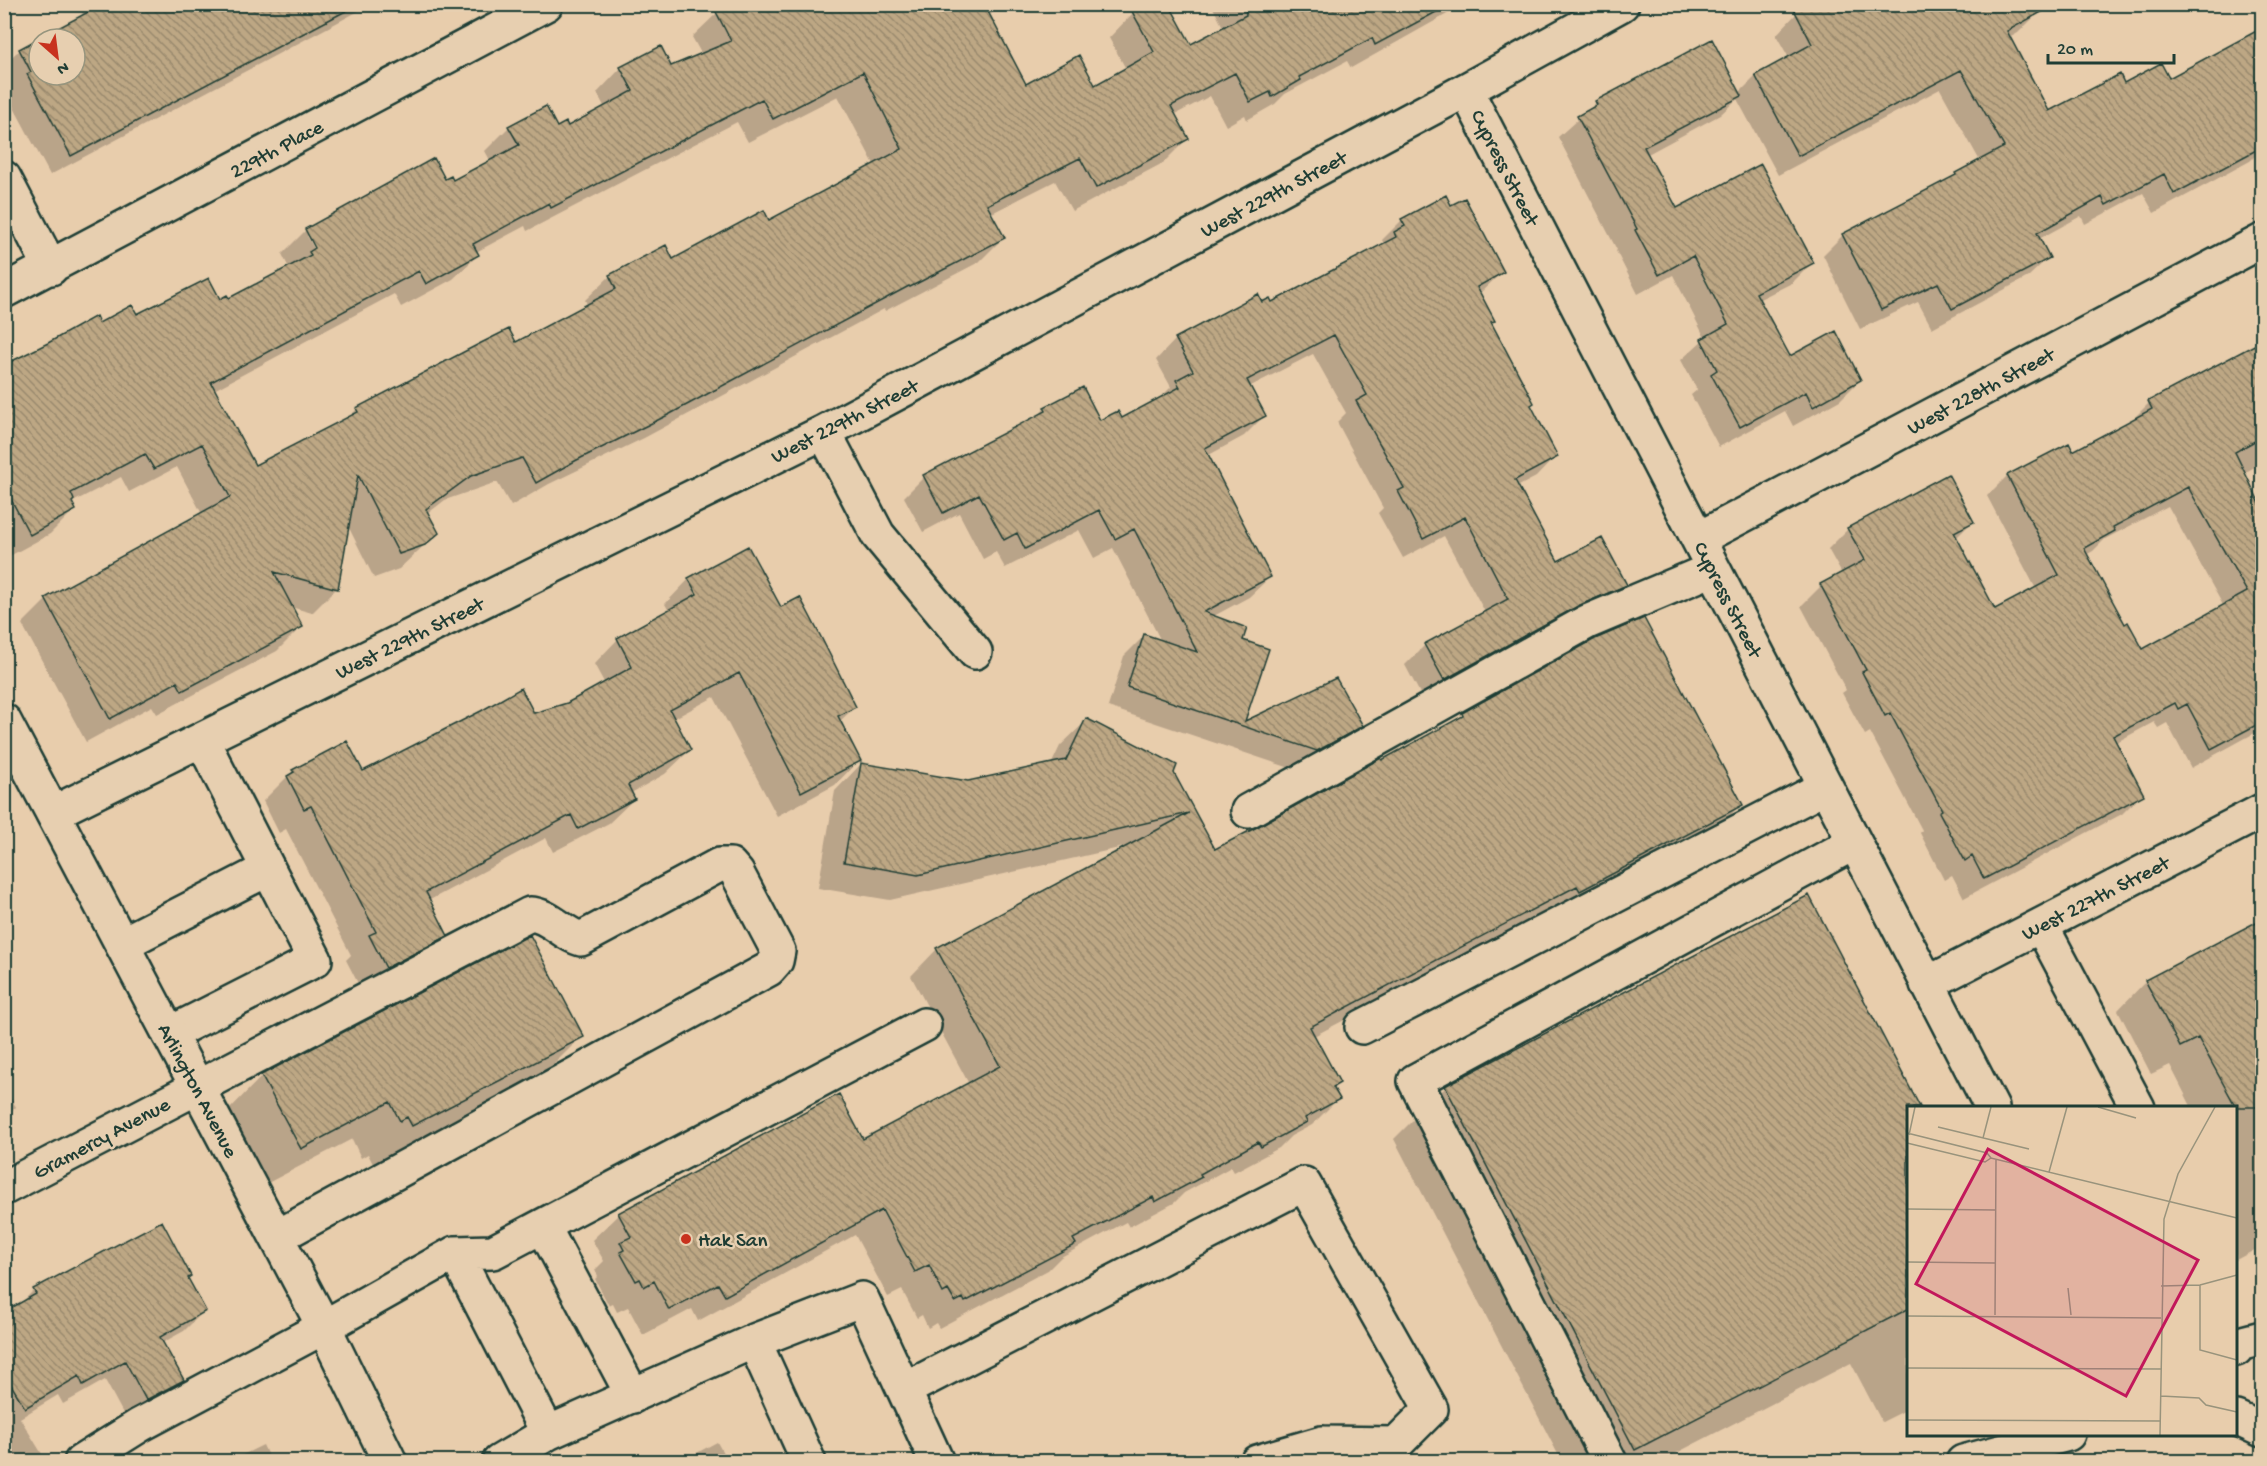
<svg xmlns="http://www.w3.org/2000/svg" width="2267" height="1466" font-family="'Gochi Hand',sans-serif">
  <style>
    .shadow { fill: #0003; fill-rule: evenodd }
    .building { fill: url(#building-back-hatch); stroke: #1f3d34; stroke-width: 1.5; fill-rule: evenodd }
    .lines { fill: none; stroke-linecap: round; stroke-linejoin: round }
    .minor-casing { stroke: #1f3d34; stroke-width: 38 }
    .major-casing { stroke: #1f3d34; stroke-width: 38 }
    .minor { stroke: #e7cfb0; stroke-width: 33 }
    .major { stroke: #e7cfb0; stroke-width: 33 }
    .poi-dot { fill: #c8321e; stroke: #e7cfb0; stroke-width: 2 }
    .labels { text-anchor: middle; stroke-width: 5; stroke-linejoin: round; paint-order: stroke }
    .street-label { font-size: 21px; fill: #1f3d34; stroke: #e7cfb0 }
    .poi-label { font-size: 21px; fill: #1f3d34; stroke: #e7cfb0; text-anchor: start }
    .inset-road { fill: none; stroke: #98937c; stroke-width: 1.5 }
    .view { fill: #c2185b; fill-opacity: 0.15; stroke: #c2185b; stroke-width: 3 }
    .inset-edge { fill: none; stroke: #1f3d34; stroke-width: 3 }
  </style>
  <defs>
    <pattern id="building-back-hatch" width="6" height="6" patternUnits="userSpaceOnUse" patternTransform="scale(1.5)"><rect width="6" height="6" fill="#bda784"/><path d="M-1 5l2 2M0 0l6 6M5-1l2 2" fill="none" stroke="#99896d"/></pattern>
  </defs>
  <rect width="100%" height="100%" fill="#e8cdac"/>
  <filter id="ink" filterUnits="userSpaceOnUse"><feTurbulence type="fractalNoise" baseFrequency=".0167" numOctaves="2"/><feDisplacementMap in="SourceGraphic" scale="12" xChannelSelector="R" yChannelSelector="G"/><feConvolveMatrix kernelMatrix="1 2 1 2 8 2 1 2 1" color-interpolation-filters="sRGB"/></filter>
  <g filter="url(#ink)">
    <path class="shadow" d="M85 4H372L50 175 4 89V64L16 53 39 40V75H75V39H41L84 16 80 9Z
      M823 4H1008L990 14 995 23 993 25 1026 86 1094 87 1126 69 1109 38 1133 13 1190 46 1224 29 1211 4H1465L1351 68 1347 61 1285 94 1275 104 1247 120 1245 115 1226 126 1210 96 1174 115 1187 139 1163 163 1072 211 1055 181 990 214 1003 238 979 262 885 311 884 309 644 438 549 484 511 506 497 482 445 500 427 514 437 533 399 569 374 578 348 526 336 589 312 613 291 607 301 627 277 651 157 714 152 706 86 742 22 624 46 600 202 514 177 467 129 492 121 477 71 503 74 510 50 534 6 558 4 368 99 325 136 316 228 300 289 268 282 254 306 230 444 181 452 182 491 162 485 151 509 127 567 128 605 108 597 93 621 68H670L702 55 692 37 717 13ZM838 96 875 166 769 222 673 261 610 276 585 300 588 306 516 344 357 409 347 419 255 467 214 390 394 294 401 307 453 279 478 255 476 252 525 226 527 231 737 122 748 142ZM307 236H311L320 254 318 256Z
      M1815 4 2038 13 2018 33 2009 38 2049 113 2124 85 2169 80 2262 34V149L2250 161 2154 213 2143 193 2085 224 2081 216 2039 239 2049 257 2028 277 1932 328 1918 302 1860 329 1823 255 1843 235 1952 178 1980 161 1940 89 1778 175 1737 99 1720 115 1646 155 1676 210 1812 263 1792 283 1758 300 1789 358 1860 380 1840 400 1793 426 1785 411 1719 447 1691 395 1697 390 1681 360 1705 338 1673 275 1638 294 1616 251 1617 250 1558 137 1596 103 1739 93 1756 76 1789 58 1776 35 1796 14Z
      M1451 207 1502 272 1479 294 1493 320 1490 323 1556 456 1536 477 1517 487 1557 563 1625 585 1605 605 1423 699 1405 665 1425 645 1485 612 1444 536 1403 558 1378 513 1383 508 1337 422 1346 413 1313 354 1249 387 1264 416 1244 436 1207 456 1270 577 1249 597 1212 617 1241 641 1243 724 1361 725 1341 746 1296 770 1108 707 1124 656 1144 636 1161 641 1113 548 1094 558 1079 530 1005 568 996 552 983 559 959 513 923 532 904 497 924 477 1035 419 1045 408 1100 422 1121 420 1157 401 1171 387 1156 360 1176 339 1261 304H1271L1384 244 1382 240 1402 220Z
      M2262 343V463L2244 473 2245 478 2262 511V729L2191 768 2167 723 2158 728 2154 722 2115 743 2142 794 2122 814 1964 898 1952 875 1944 880 1920 833 1922 830 1870 732 1865 735 1842 693 1846 690 1801 606 1821 586 1842 574 1828 549 1848 529 1972 522 1956 538 1994 611 2036 589 1987 496 2007 476 2068 445 2073 453 2129 423 2149 403ZM2168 506 2224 607 2142 651 2125 626 2086 555 2093 551 2105 539Z
      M689 579 780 609 855 707 839 722 859 760 835 785 777 816 714 697 673 719 690 750 665 774 631 793 634 799 609 823 553 852 546 838 428 901 446 935 422 960 362 991 346 960 351 955 286 829 279 833 263 801 293 771 362 773 567 704 605 684 594 664 618 639 669 611 665 604Z
      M1596 640 1741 804 1715 831 1551 911 1314 1036 1339 1083 1332 1089 1338 1099 1312 1125 1291 1136 1279 1148 1234 1172 1231 1167 1184 1193 1174 1203 1129 1227 1126 1222 1061 1257 1048 1270 939 1328 936 1323 928 1328 922 1315 917 1318 902 1290 888 1297 855 1235 698 1321 692 1309 643 1335 628 1307 617 1312 613 1304 609 1306 595 1279 598 1276 595 1270 604 1261 592 1240 619 1214 863 1141 969 1084 911 976 937 949 1128 846 890 900 818 888 835 791 861 764 968 783 1051 765 1060 746 1087 720 1172 773 1214 851 1454 723 1462 715Z
      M1808 897 1918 1108H1908V1409L1882 1422 1851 1363 1659 1462H1562L1394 1139 1446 1087Z
      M2262 919V1246L2236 1260V1108H2192L2170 1065 2151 1074 2118 1010 2146 981Z
      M582 1036 543 1075 373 1164 368 1154 361 1158 352 1139 262 1186 224 1115 262 1076Z
      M4 1086 16 1107 4 1118Z
      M187 1278 204 1311 184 1331 162 1343 182 1380 162 1400 126 1419 105 1380 63 1404 58 1395 20 1418 42 1454 34 1462H4V1313L19 1305 34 1290Z
      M717 1442 728 1462H680Z
      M263 1445 271 1462H228Z"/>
    <path class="building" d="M103 4H359L71 156 27 74 31 72 19 49ZM39 39H75V75H39Z
      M712 4H984L1026 84 1079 55 1095 85 1154 52 1128 4H1169L1191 44 1246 15 1245 4H1451L1375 45 1372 38 1299 77 1301 80 1272 97 1270 92 1250 102 1235 73 1171 106 1189 139 1096 188 1080 158 987 205 1005 238 910 287 909 286 670 414 575 461 536 483 522 458 471 476 426 509 439 533 425 545 399 554 358 475 338 589 274 572 303 627 182 691 177 682 110 719 45 598 230 497 202 444 154 469 145 454 71 493 74 500 72 502 76 510 30 535 4 486V365L48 343 96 316 99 323 132 305 137 314 209 278 220 299 227 295 229 298 311 255 309 252 315 248 305 229 434 158 445 179 451 176 453 180 519 145 508 126 546 106 557 127 566 122 568 126 633 91 620 67 661 46 671 66 731 41ZM863 72 902 149 769 220 764 210 673 259 666 245 609 275 616 289 516 342 509 329 479 344 356 408 358 412 255 465 211 382 419 271 426 284 479 255 473 244 549 203 551 208 762 99 773 119Z
      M1791 4H2056L2007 31 2049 111 2120 74 2124 83 2161 63 2169 78 2262 28V147L2174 194 2164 174 2106 205 2102 197 2037 233 2050 258 1952 309 1938 283 1881 310 1842 234 1956 175 1955 173 2004 147 1961 70 1798 156 1755 75 1812 44Z
      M1712 39 1742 96 1644 147 1677 208 1761 164 1814 263 1756 293 1790 356 1836 331 1861 380 1813 407 1806 392 1740 427 1711 374 1717 370 1701 339 1728 324 1693 256 1659 275 1635 230 1637 229 1577 116 1597 105 1595 101Z
      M1446 195 1451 205 1465 198 1504 272 1477 287 1495 321 1491 322 1534 403 1531 405 1558 457 1515 480 1558 561 1602 538 1627 585 1578 606 1444 680 1424 644 1508 599 1465 517 1423 539 1398 491 1404 488 1356 401 1367 395 1334 335 1247 380 1266 416 1205 448 1271 577 1204 612 1247 628 1243 640 1269 649 1245 721 1336 678 1363 726 1317 751 1127 687 1144 634 1197 652 1134 529 1115 539 1099 510 1025 549 1017 533 1004 540 979 494 943 513 923 475 1046 411 1044 407 1083 387 1100 420 1118 411 1122 418 1180 387 1176 380 1193 371 1175 338 1258 294 1262 302 1270 298 1272 302 1329 272 1396 237 1394 232 1405 226 1401 219Z
      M2262 341V437L2235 452 2262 508V722L2211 749 2187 704 2178 709 2175 703 2113 736 2144 795 1984 879 1972 856 1965 861 1939 812 1942 810 1890 713 1885 716 1862 672 1866 670 1820 584 1865 560 1847 528 1948 474 1974 522 1954 532 1995 609 2059 575 2007 475 2069 443 2073 451 2152 409 2148 401ZM2188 487 2247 592 2143 649 2128 622 2125 624 2084 548 2115 531 2113 527Z
      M748 546 781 607 800 597 822 639 856 707 838 716 861 761 801 792 739 673 670 710 691 750 628 785 635 799 578 829 571 815 426 892 448 936 386 968 369 935 376 932 311 806 304 809 287 776 294 772 292 770 347 741 363 771 481 711 521 688 534 713 567 703 632 667 617 638 697 594 688 578Z
      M1644 618 1743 805 1580 891 1577 886 1310 1027 1340 1083 1333 1087 1340 1099 1305 1118 1307 1122 1261 1147 1258 1142 1200 1174 1202 1177 1155 1202 1153 1197 1073 1239 1076 1244 965 1302 963 1298 955 1302 948 1290 943 1293 929 1265 915 1272 882 1210 725 1296 718 1284 669 1310 654 1281 644 1287 640 1279 636 1281 620 1252 624 1250 620 1242 631 1237 618 1213 839 1094 863 1139 1000 1066 936 948 1189 813 918 875 844 862 861 763 968 781 1066 760 1086 718 1177 765 1174 773 1215 849 1257 827 1381 758 1382 760 1463 716 1462 713 1595 639Z
      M1809 895 1920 1107H1908V1309L1635 1450 1445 1086Z
      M2262 919V1107H2236L2198 1038 2180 1047 2145 980Z
      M530 935 584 1037 412 1126 407 1117 400 1121 390 1102 301 1149 261 1075Z
      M162 1221 191 1276 188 1278 206 1311 160 1337 184 1380 146 1400 125 1361 83 1385 79 1376 25 1408 4 1373V1312L36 1294 33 1289Z"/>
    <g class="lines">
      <defs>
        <path id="minor" d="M1466 90 1992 1108
          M4 178 51 268
          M4 291 546 4
          M824 432 878 535 975 652
          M1698 539 2262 241
          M1248 811 1587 622 1713 569
          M53 813 824 432 1466 90 1622 4
          M2041 925 2138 1108
          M122 944 268 869
          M1927 984 2262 811
          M1362 1027 1825 787
          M169 1034 315 960 202 740
          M4 1188 530 914C550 915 562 934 581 939L719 865H730L737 873 778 951 776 961 769 969 277 1237
          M543 1226 633 1396
          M455 1253 493 1252 924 1025
          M754 1341 862 1299 904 1390 1304 1184 1431 1409 1396 1444 1322 1443
          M904 1390 937 1462
          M548 1433 754 1341 809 1462
          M81 1462 140 1425 324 1327 455 1253 548 1433 499 1462
          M1257 1462 1322 1443 1328 1462
          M1610 1462 1415 1081 1854 843"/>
        <path id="major" d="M4 721 324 1327 390 1462
          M2236 1349 2239 1344 2262 1338
          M2236 1418 2262 1430
          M1963 1462 2068 1434"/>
      </defs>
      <use href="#minor" class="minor-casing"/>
      <use href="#major" class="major-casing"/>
      <use href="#minor" class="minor"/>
      <use href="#major" class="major"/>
    </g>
  </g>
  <circle class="poi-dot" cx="686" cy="1239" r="6"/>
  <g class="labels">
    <g class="street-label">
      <text transform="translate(276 148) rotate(-28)" y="7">229th Place</text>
      <text transform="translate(1506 167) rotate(63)" y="7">Cypress Street</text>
      <text transform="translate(1273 193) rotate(-28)" y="7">West 229th Street</text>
      <text transform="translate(1980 390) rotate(-28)" y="7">West 228th Street</text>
      <text transform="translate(844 420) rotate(-27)" y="7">West 229th Street</text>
      <text transform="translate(1729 599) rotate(63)" y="7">Cypress Street</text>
      <text transform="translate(409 637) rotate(-26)" y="7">West 229th Street</text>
      <text transform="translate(2095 897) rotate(-27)" y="7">West 227th Street</text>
      <text transform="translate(199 1090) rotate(62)" y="7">Arlington Avenue</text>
      <text transform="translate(101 1137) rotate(-28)" y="7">Gramercy Avenue</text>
    </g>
    <g class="poi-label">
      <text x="698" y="1246">Hak San</text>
    </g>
  </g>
  <g transform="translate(1907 1106)">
    <rect width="330" height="330" fill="#e8cdac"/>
    <path class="inset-road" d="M191 1 229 12M31 21 122 43M0 27 80 47 84 52M2 29 8 1M76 32 84 1M0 37 78 56 84 52 330 112M142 66 160 1M0 103 89 104M0 156 88 157M293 179V244L330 254M254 180 293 179 330 169M161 182 164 209M88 209 89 54M0 210 254 212M0 262 254 263M254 290 292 292 299 299 330 306M0 314 254 315M253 329 257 113 271 68 308 1"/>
    <path class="view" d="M81 43 291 154 219 290 9 178Z"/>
    <rect width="330" height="330" class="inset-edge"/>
  </g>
  <rect width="2267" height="1466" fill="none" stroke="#e7cfb0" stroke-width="24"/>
  <rect x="12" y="12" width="2243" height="1442" fill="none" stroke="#1f3d34" stroke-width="2" filter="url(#ink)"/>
  <g transform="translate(57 57) rotate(152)"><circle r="28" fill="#e7cfb0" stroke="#97957e" stroke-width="1.5"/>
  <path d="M0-4.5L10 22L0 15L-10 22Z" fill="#c8321e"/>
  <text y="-9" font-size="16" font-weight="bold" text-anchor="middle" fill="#1f3d34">N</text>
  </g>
  <path d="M2048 54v9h126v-9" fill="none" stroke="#1f3d34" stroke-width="3"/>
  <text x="2057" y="54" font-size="18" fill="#1f3d34" stroke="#e7cfb0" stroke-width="4.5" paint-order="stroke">20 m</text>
</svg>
